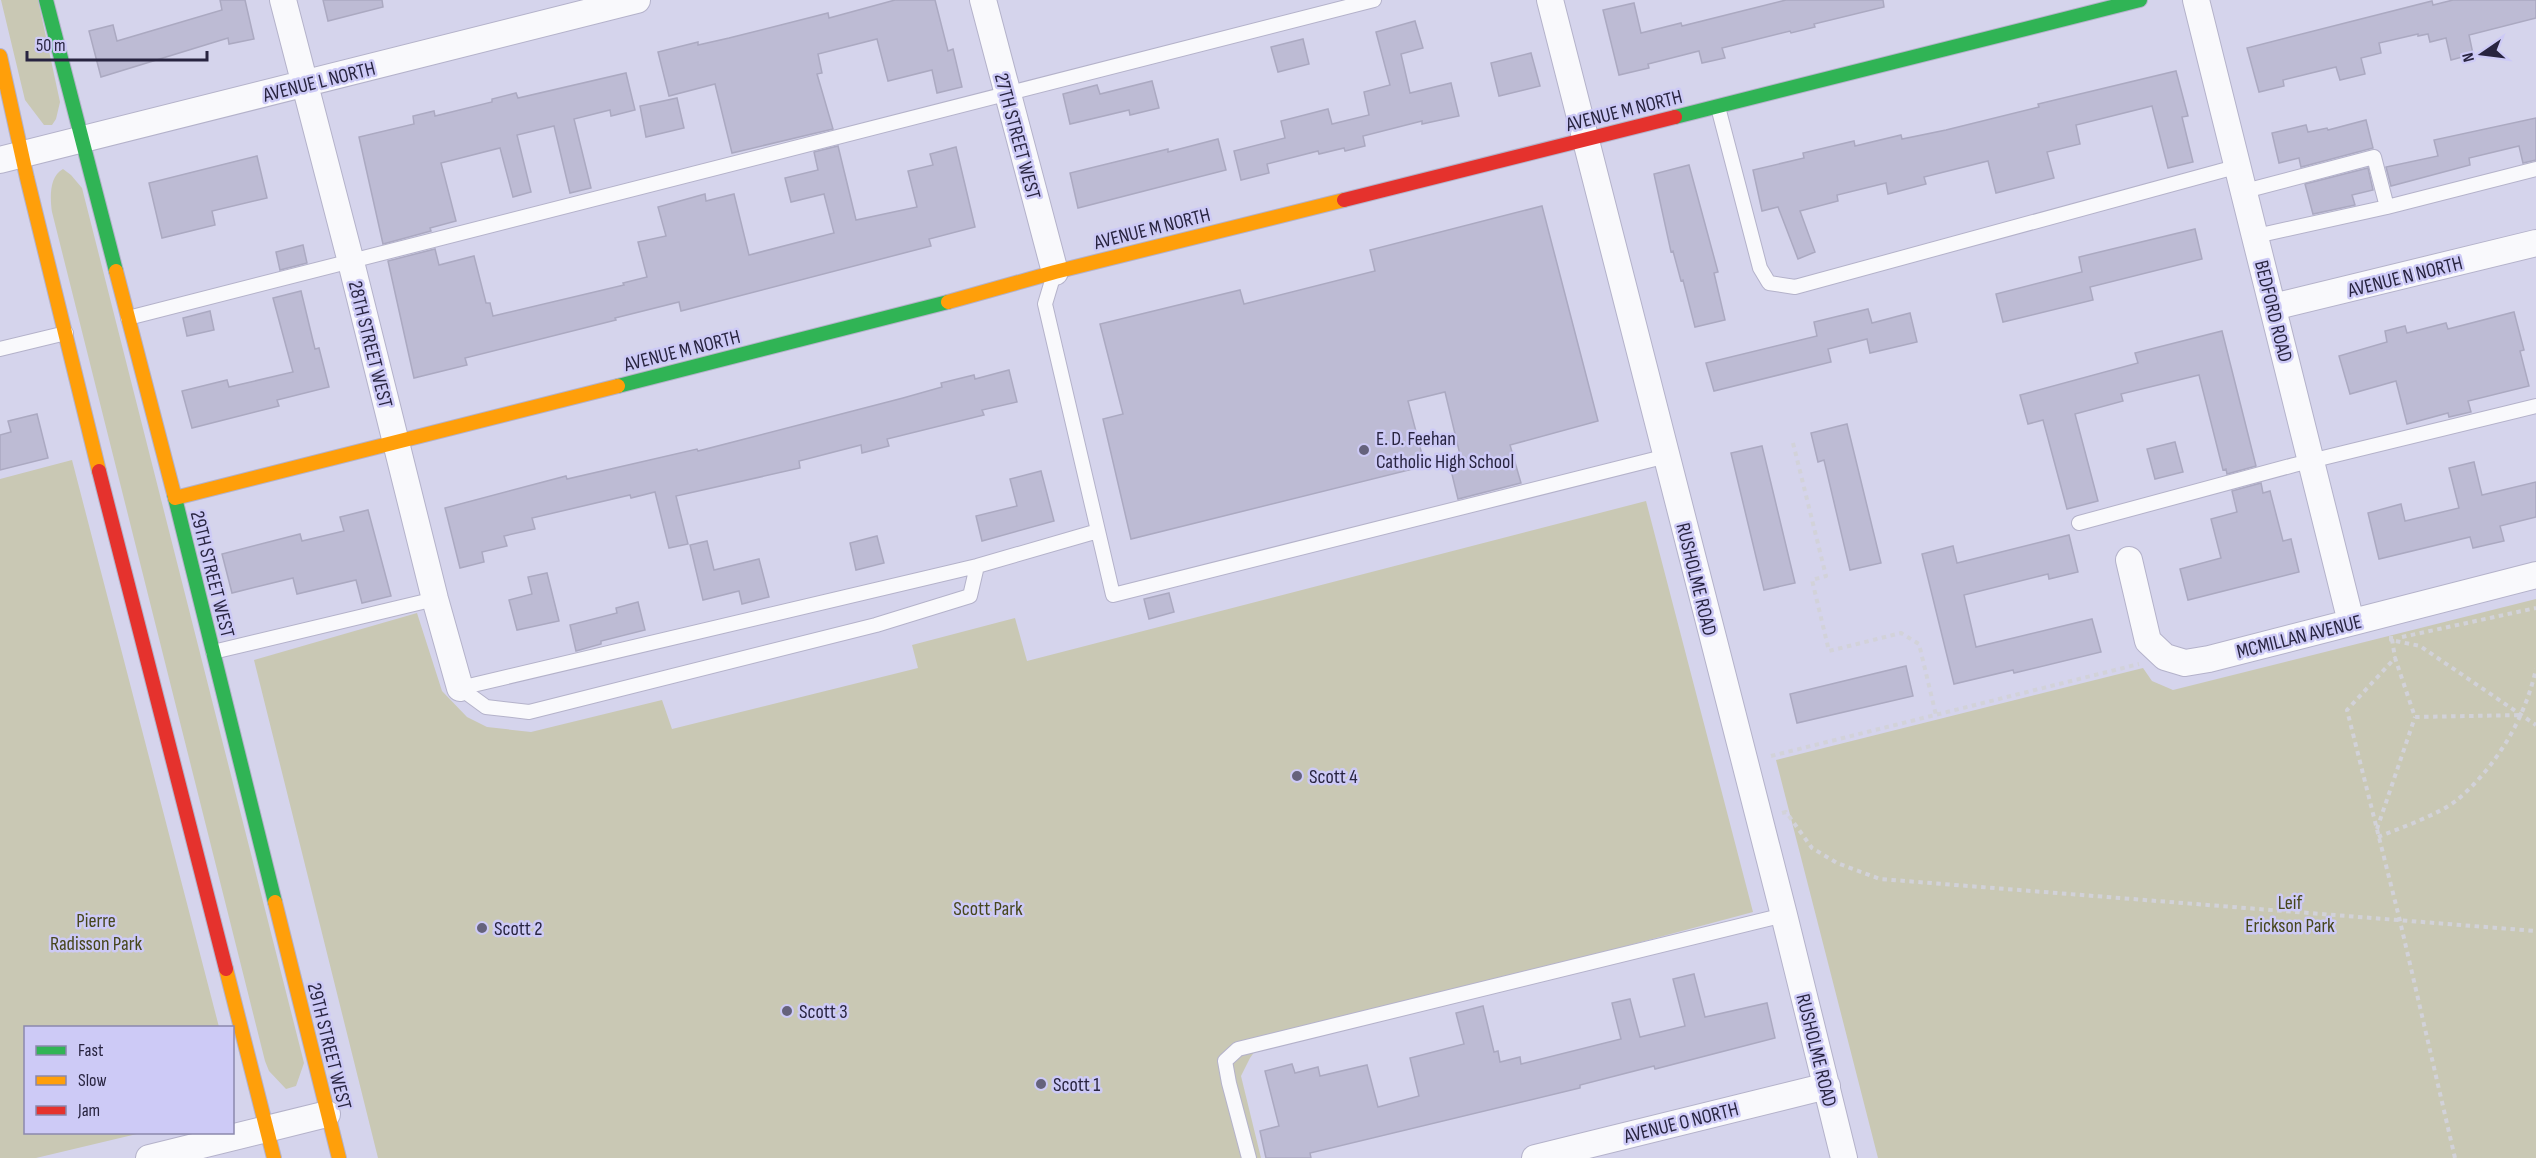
<svg xmlns="http://www.w3.org/2000/svg" width="2536" height="1158" font-family="'Sofia Sans Condensed',sans-serif">
  <style>
    .green { fill: #c9c8b4 }
    .building { fill: #bdbbd4; stroke: #aba9c1; stroke-width: 1.5 }
    .lines { fill: none; stroke-linecap: round; stroke-linejoin: round }
    .lane-casing { stroke: #b4b2ca; stroke-width: 16 }
    .street-casing { stroke: #b4b2ca; stroke-width: 28 }
    .fast-casing { stroke: #b4b2ca; stroke-width: 16 }
    .slow-casing { stroke: #b4b2ca; stroke-width: 16 }
    .jam-casing { stroke: #b4b2ca; stroke-width: 16 }
    .path { stroke: #d2d2d9; stroke-width: 4; stroke-dasharray: 4.5 4.5; stroke-linecap: butt }
    .lane { stroke: #f9f9fc; stroke-width: 14 }
    .street { stroke: #f9f9fc; stroke-width: 26 }
    .fast { stroke: #30b455; stroke-width: 14 }
    .slow { stroke: #ff9f0a; stroke-width: 14 }
    .jam { stroke: #e5322d; stroke-width: 14 }
    .poi-dot { fill: #65627c; stroke: #cdcaf6; stroke-width: 2 }
    .labels { text-anchor: middle; stroke-width: 5; stroke-linejoin: round; paint-order: stroke }
    .street-label { font-size: 20px; fill: #282440; stroke: #cdcaf6 }
    .poi-label { font-size: 20px; fill: #282440; stroke: #cdcaf6; text-anchor: start }
    .park-label { font-size: 20px; fill: #46461c; stroke: #cdcaf6 }
  </style>
  <rect width="100%" height="100%" fill="#d5d4ec"/>
  <path class="green" d="M1 0H38L60 102 56 119 52 125H44L25 100Z
    M63 169 71 175 82 188 304 1063 296 1086 286 1089 269 1071 265 1061 52 212C50 199 49 176 63 169Z
    M72 460 219 1027 26 1028V1132L141 1133 36 1158H0V479Z
    M1646 501 1753 912 1260 1044 1250 1058 1241 1076 1261 1158H378L254 660 417 613 442 691 467 717 487 727 531 732 662 700 672 729 918 668 912 645 1015 618 1027 661Z
    M2536 599V1158H1878L1776 760 2143 668 2152 681 2173 690Z"/>
  <path class="building" d="M220 0H245L254 39 229 44 228 38 101 77 89 31 113 25 117 41 222 10Z
    M323 0H382L383 7 328 21Z
    M895 0H935L948 51 953 49 962 87 937 93 932 70 888 81 877 39 818 54 822 73 817 74 833 129 732 153 715 84 669 96 658 52 698 42V45L729 38 828 13 829 18Z
    M1786 0H1883L1884 7 1814 24 1815 27 1791 33 1790 31 1722 48 1725 58 1702 63 1699 51 1648 64 1649 68 1619 75 1603 10 1634 3 1641 33 1681 23 1682 26Z
    M2453 0H2536V18L2469 35 2473 54 2451 60 2446 38 2430 42 2428 34 2418 36V34L2379 43 2381 53 2361 58 2365 74 2340 80 2336 67 2283 80 2284 86 2259 92 2247 48 2432 1 2433 5Z
    M1415 21 1423 48 1401 54 1410 93 1451 83 1459 116 1422 124V121L1363 136 1365 146 1345 151 1344 148 1319 154 1318 151 1267 164 1269 173 1241 180 1234 151 1285 138 1281 121 1328 109 1332 124 1369 115 1364 92 1390 85 1376 32Z
    M1303 39 1309 64 1278 72 1271 47Z
    M1531 53 1540 86 1499 96 1491 63Z
    M2176 71 2188 116 2182 117 2193 162 2168 168 2152 106 2076 125 2080 144 2047 152 2054 178 1996 193 1988 161 1924 177 1926 184 1888 194 1886 183 1837 195 1838 201 1800 211 1815 252 1798 259 1778 207 1762 211 1753 170 1804 158 1803 153 1854 141 1855 146 1901 135 1902 139 1946 130 2039 107 2038 104Z
    M626 73 635 110 611 116 610 110 574 119 591 188 570 193 554 126 517 135 531 192 513 197 500 148 441 163 456 221 430 228 431 231 383 244 359 137 414 124 413 116 434 111 435 116 492 102V99L516 93 518 98Z
    M1152 81 1159 108 1130 115 1129 110 1070 124 1063 94 1097 85 1100 94Z
    M677 98 684 128 646 137 640 106Z
    M2536 118V160L2523 163 2519 146 2469 158 2470 165 2391 186 2386 167 2438 156 2434 140Z
    M2366 120 2373 148 2301 167 2299 158 2279 163 2272 133 2306 125 2308 132 2327 128 2328 130Z
    M1218 139 1226 170 1078 208 1070 173 1168 149V152Z
    M838 146 856 220 917 207 908 171 933 165 930 154 956 147 975 227 929 239 931 246 681 311 679 302 615 318 616 320 465 358 467 365 414 378 388 261 435 249 439 265 474 256 486 303H490L493 316 624 285 623 283 647 277 638 242 666 236 658 207 705 194 706 201 734 194 749 255 834 233 824 194 791 202 785 178 818 170 814 152Z
    M257 156 267 198 212 211 215 225 162 238 149 183Z
    M1689 165 1718 272 1714 273 1725 320 1695 327 1683 280 1681 281 1673 251 1671 252 1654 174Z
    M2368 168 2373 190 2352 195 2355 205 2313 214 2305 184Z
    M1542 206 1598 421 1510 445 1521 483 1458 499 1450 466 1462 463 1445 392 1408 401 1425 466 1131 539 1103 419 1123 414 1100 324 1240 290 1244 304 1375 271 1370 250Z
    M2195 229 2202 259 2090 287 2093 300 2003 322 1996 294 2082 272 2079 257Z
    M303 245 307 263 280 270 276 252Z
    M301 291 315 349 319 348 329 387 277 400 279 406 192 428 182 391 227 380 229 387 293 372 273 298Z
    M1868 309 1872 323 1910 313 1917 342 1870 353 1867 339 1828 349 1831 362 1714 391 1706 363 1817 336 1814 322Z
    M210 311 214 330 187 336 183 318Z
    M2514 312 2524 350 2520 351 2529 386 2468 401 2471 412 2449 417 2448 413 2407 424 2396 381 2350 394 2339 356 2387 342 2385 331 2405 326 2407 333 2446 323 2448 329Z
    M2222 331 2256 466 2227 474 2226 469 2223 470 2199 375 2121 394 2123 401 2075 414 2098 501 2067 509 2043 420 2028 424 2020 395 2138 363 2135 353Z
    M1009 370 1017 402 982 410 984 415 887 439 889 446 862 453 861 445 799 461 800 468 676 496 688 544 669 548 655 492 631 498 630 495 532 518 535 529 504 536 507 546 482 552 484 562 460 568 445 508 566 476 567 479 697 449 698 451 903 398 942 387 941 383 974 375 975 379Z
    M37 414 48 458 0 470V435L11 432 8 421Z
    M1847 424 1881 563 1850 570 1824 460 1818 462 1811 433Z
    M2175 442 2183 472 2155 479 2147 449Z
    M1762 446 1795 583 1764 590 1731 453Z
    M2474 462 2482 495 2536 482V517L2500 526 2504 541 2473 548 2470 537 2379 559 2368 513 2401 504 2405 521 2459 508 2449 468Z
    M1041 471 1054 521 982 541 976 516 1017 506 1010 479Z
    M2261 483 2263 493 2270 491 2283 541 2291 539 2299 572 2188 600 2180 569 2221 558 2211 519 2237 512 2232 491Z
    M368 510 391 596 362 603 356 580 297 594 293 578 232 593 222 554 300 534 302 541 344 531 340 517Z
    M2069 535 2078 572 2049 579 2048 574 1964 595 1976 647 2092 619 2101 652 2014 673 2013 670 1954 684 1922 554 1953 546 1957 563Z
    M877 536 884 563 856 570 850 543Z
    M707 541 714 570 759 559 769 597 742 604 739 591 703 600 690 545Z
    M547 573 559 621 517 630 509 600 532 594 528 577Z
    M1169 593 1174 612 1149 619 1144 599Z
    M638 602 645 630 601 641V644L576 651 570 625 617 613 616 608Z
    M1906 666 1913 696 1797 723 1790 694Z
    M1694 974 1705 1017 1767 1003 1775 1038 1655 1069 1654 1066 1580 1085V1088L1310 1153 1311 1158H1266L1260 1131 1279 1126 1265 1071 1292 1064 1295 1073 1318 1067 1320 1076 1367 1065 1378 1107 1419 1096 1410 1058 1464 1044 1456 1013 1483 1006 1494 1052 1498 1051 1500 1062 1520 1057 1521 1064 1621 1039 1612 1003 1630 999 1640 1037 1685 1026 1673 979Z"/>
  <g class="lines">
    <defs>
      <path id="lane" d="M1718 107 1760 268 1769 283 1795 287 2239 166
        M2245 191 2374 157 2387 207
        M2256 236 2387 207 2536 169
        M1054 274 1045 304 1113 595 1667 456
        M128 318 1374 0
        M0 349 66 333
        M2079 523 2294 465 2536 406
        M213 652 435 599
        M460 688 977 566 1098 531
        M460 688 486 707 529 712 876 625 970 596 977 566
        M1249 1158 1229 1083 1225 1061 1238 1049 1784 915"/>
      <path id="street" d="M283 0 351 262 435 599 460 688
        M983 0 1055 272
        M1550 0 1784 915 1844 1158
        M2196 0 2351 622
        M0 160 637 0
        M2273 307 2536 243
        M2129 560 2148 641 2165 657 2185 663 2209 659 2536 575
        M149 1158 327 1114
        M1535 1158 1827 1086"/>
      <path id="fast" d="M46 0 116 271
        M1675 117 2140 0
        M618 386 948 302
        M174 494 275 902"/>
      <path id="slow" d="M0 56 27 178 99 471
        M116 271 174 494
        M948 302 1055 272 1344 200
        M175 498 618 386
        M275 902 339 1158
        M226 969 274 1158"/>
      <path id="jam" d="M1344 200 1675 117
        M99 471 226 969"/>
    </defs>
    <use href="#lane" class="lane-casing"/>
    <use href="#street" class="street-casing"/>
    <use href="#fast" class="fast-casing"/>
    <use href="#slow" class="slow-casing"/>
    <use href="#jam" class="jam-casing"/>
    <path class="path" d="M1793 443 1826 576 1812 580 1829 651 1901 633 1919 644 1936 715
      M2391 636V640L2420 646 2536 725
      M2402 637 2536 608
      M2392 639 2395 658
      M1771 756 2139 664
      M1782 813 1786 812 1812 848 1837 863 1880 879 2536 931
      M2377 829 2415 717
      M2378 837C2400 828 2438 815 2457 800 2496 767 2525 719 2536 669
      M2455 1158 2400 921 2347 710 2395 658 2415 717 2521 715"/>
    <use href="#lane" class="lane"/>
    <use href="#street" class="street"/>
    <use href="#fast" class="fast"/>
    <use href="#slow" class="slow"/>
    <use href="#jam" class="jam"/>
  </g>
  <g class="poi-dot">
    <circle cx="1364" cy="450" r="6"/>
    <circle cx="1297" cy="776" r="6"/>
    <circle cx="482" cy="928" r="6"/>
    <circle cx="787" cy="1011" r="6"/>
    <circle cx="1041" cy="1084" r="6"/>
  </g>
  <g class="labels">
    <g class="street-label">
      <text transform="translate(319 81) rotate(-14)" y="7">AVENUE L NORTH</text>
      <text transform="translate(1624 110) rotate(-14)" y="7">AVENUE M NORTH</text>
      <text transform="translate(1018 136) rotate(75)" y="7">27TH STREET WEST</text>
      <text transform="translate(1152 228) rotate(-14)" y="7">AVENUE M NORTH</text>
      <text transform="translate(2405 276) rotate(-14)" y="7">AVENUE N NORTH</text>
      <text transform="translate(2274 311) rotate(76)" y="7">BEDFORD ROAD</text>
      <text transform="translate(371 344) rotate(76)" y="7">28TH STREET WEST</text>
      <text transform="translate(682 350) rotate(-14)" y="7">AVENUE M NORTH</text>
      <text transform="translate(213 574) rotate(76)" y="7">29TH STREET WEST</text>
      <text transform="translate(1697 579) rotate(76)" y="7">RUSHOLME ROAD</text>
      <text transform="translate(2299 636) rotate(-14)" y="7">MCMILLAN AVENUE</text>
      <text transform="translate(330 1046) rotate(76)" y="7">29TH STREET WEST</text>
      <text transform="translate(1817 1050) rotate(76)" y="7">RUSHOLME ROAD</text>
      <text transform="translate(1681 1122) rotate(-14)" y="7">AVENUE O NORTH</text>
    </g>
    <g class="poi-label">
      <text x="1376" y="445">E. D. Feehan<tspan x="1376" dy="23">Catholic High School</tspan></text>
      <text x="1309" y="783">Scott 4</text>
      <text x="494" y="935">Scott 2</text>
      <text x="799" y="1018">Scott 3</text>
      <text x="1053" y="1091">Scott 1</text>
    </g>
    <g class="park-label">
      <text x="2290" y="909">Leif<tspan x="2290" dy="23">Erickson Park</tspan></text>
      <text x="988" y="915">Scott Park</text>
      <text x="96" y="927">Pierre<tspan x="96" dy="23">Radisson Park</tspan></text>
    </g>
  </g>
  <rect x="24" y="1026" width="210" height="108" fill="#cdcaf6" stroke="#8b88ad" stroke-width="1.5"/>
  <rect x="36" y="1046" width="30" height="9" fill="#30b455" stroke="#8b88ad" stroke-width="1.5"/>
  <text x="78" y="1056" font-size="18" fill="#282440">Fast</text>
  <rect x="36" y="1076" width="30" height="9" fill="#ff9f0a" stroke="#8b88ad" stroke-width="1.5"/>
  <text x="78" y="1086" font-size="18" fill="#282440">Slow</text>
  <rect x="36" y="1106" width="30" height="9" fill="#e5322d" stroke="#8b88ad" stroke-width="1.5"/>
  <text x="78" y="1116" font-size="18" fill="#282440">Jam</text>
  <g transform="translate(2482 54) rotate(256)" stroke="#cdcaf6" stroke-width="4.5" paint-order="stroke">
  <path d="M0-4.5L10 22L0 15L-10 22Z" fill="#282440"/>
  <text y="-9" font-size="16" font-weight="bold" text-anchor="middle" fill="#282440">N</text>
  </g>
  <path d="M27 51v9h180v-9" fill="none" stroke="#282440" stroke-width="3"/>
  <text x="36" y="51" font-size="18" fill="#282440" stroke="#cdcaf6" stroke-width="4.5" paint-order="stroke">50 m</text>
</svg>
